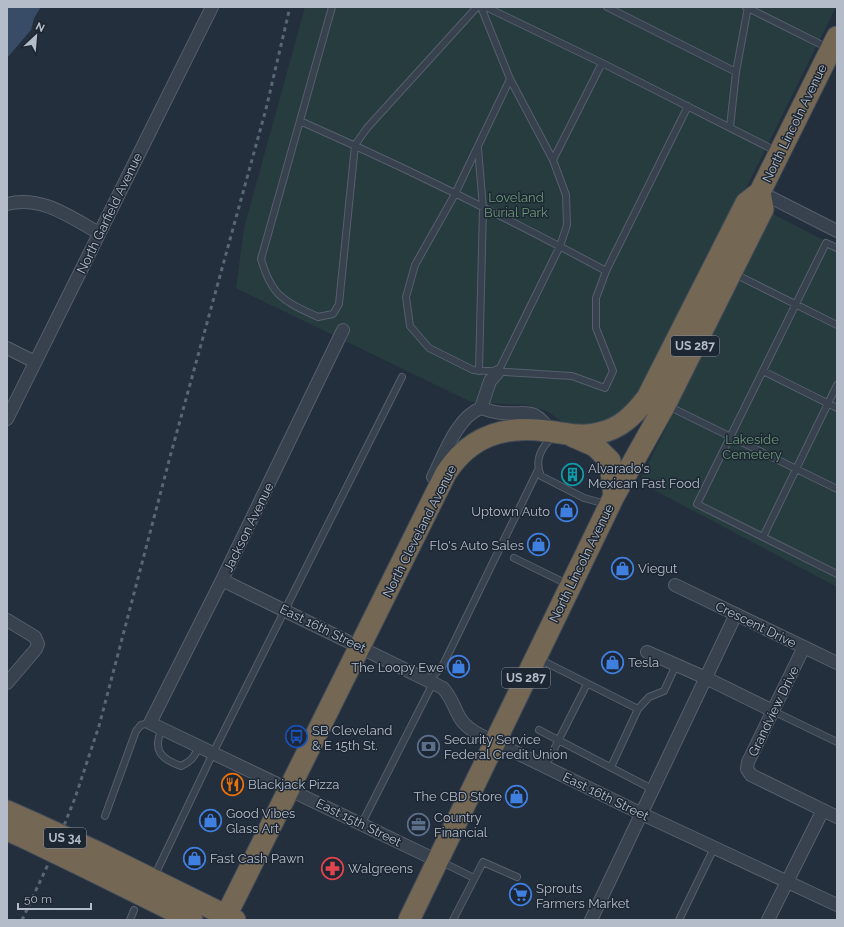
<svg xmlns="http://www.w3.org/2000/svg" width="844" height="927" font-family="Raleway,sans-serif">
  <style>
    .green { fill: #263c3f }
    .water { fill: #394c67 }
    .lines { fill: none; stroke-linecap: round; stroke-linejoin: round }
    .lane-casing { stroke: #565f6c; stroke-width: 8 }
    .street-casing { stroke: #565f6c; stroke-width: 14 }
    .highway-casing { stroke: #434c59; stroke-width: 23 }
    .lane { stroke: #38414e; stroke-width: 6 }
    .street { stroke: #38414e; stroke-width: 12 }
    .highway { stroke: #746855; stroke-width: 21 }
    .rail { stroke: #5a6575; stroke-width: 3; stroke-dasharray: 4 4; stroke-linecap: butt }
    .highway-bridge-casing { stroke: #434c59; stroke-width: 23; stroke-linecap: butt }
    .highway-bridge { stroke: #746855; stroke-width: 21 }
    .labels { text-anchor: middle; stroke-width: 3; stroke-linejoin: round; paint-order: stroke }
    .shield { fill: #1d2633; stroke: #878f9c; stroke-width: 1 }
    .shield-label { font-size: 12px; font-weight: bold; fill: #b4bcc9 }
    .street-label { font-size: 13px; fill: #b4bcc9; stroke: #1d2633 }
    .park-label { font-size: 13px; fill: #6b9a76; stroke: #1d2633 }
    .poi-label { font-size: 13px; fill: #b4bcc9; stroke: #1d2633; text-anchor: start }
  </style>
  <rect width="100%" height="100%" fill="#242f3e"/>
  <path class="green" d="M305 7H836L641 400 620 418 591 426H568L547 411 526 405 471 402 236 288 244 228Z
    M773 214 837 247V587L639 482Z"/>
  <path class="water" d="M7 7H41L34 18 31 30 7 58Z"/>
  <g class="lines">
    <defs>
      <path id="lane" d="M332 7 261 259C272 297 284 301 318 317L333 314 339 304 355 145 367 128 477 7
        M481 7 510 79 553 160 566 195 567 225 560 246 498 372
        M486 7 602 63 768 147
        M607 7 736 72
        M746 7 828 48
        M510 79 455 194 415 265 406 297 410 326 429 348 473 370 572 376 605 388 613 371 596 328V298L606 271 688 106
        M300 121C404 167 506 217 606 271
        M730 127 736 72 748 7
        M478 148 483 208 479 371
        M553 160 602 63
        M837 248 826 243 697 504 837 574
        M735 274 837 325
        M763 371 837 408
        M668 406 837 489
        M553 436C541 448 534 460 541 476L584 498 606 504
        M763 537 837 385
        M514 558 567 584
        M539 659 638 709
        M429 680 442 667 538 470
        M773 711 837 742
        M162 729C152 750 161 759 181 766 191 762 195 756 199 746
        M539 730 654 790
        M545 767 587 684
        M611 767 638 709 649 697 664 691 676 665
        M105 816 136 731 141 725 150 723
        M362 823 433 683
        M440 861 474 878
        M154 877 213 753 402 377
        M130 920 134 910
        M453 920 483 862 517 877
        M679 920 714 848"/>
      <path id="street" d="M760 192 837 231
        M7 204C41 195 70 217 99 233
        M343 330 222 580 150 723 438 861
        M7 348 35 362
        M481 408C488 410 495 413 503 413 528 415 533 406 551 432
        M481 408 490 381 498 372
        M7 419 212 7
        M433 477C444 455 457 417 481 408
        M222 580 443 688C460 708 452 720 480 735L642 814 837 905
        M675 585 837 663
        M7 620 35 637 38 644 36 649 7 683
        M804 647 748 762 747 769 751 775 837 817
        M647 652 706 678 773 711
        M591 920 736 614
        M768 920 823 810"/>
      <path id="highway" d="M572 436 595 446 610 461 614 496
        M7 811 34 823
        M7 830 25 838
        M97 852 235 920
        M87 868 192 920
        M224 920 446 473C470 436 504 425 547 431 565 433 581 438 599 433 620 429 634 415 647 398L746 203 760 192
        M409 920 614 496 665 405 763 209 760 192 837 37"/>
    </defs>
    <use href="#lane" class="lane-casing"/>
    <use href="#street" class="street-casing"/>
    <use href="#highway" class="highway-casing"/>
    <use href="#lane" class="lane"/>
    <use href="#street" class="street"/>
    <use href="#highway" class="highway"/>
    <path class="rail" d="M22 920 51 858 75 798 99 726 170 457 266 109 290 7"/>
    <defs>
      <path id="highway-bridge" d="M34 823 97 852
        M25 838 87 868"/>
    </defs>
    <use href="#highway-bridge" class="highway-bridge-casing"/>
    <use href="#highway-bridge" class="highway-bridge"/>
  </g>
  <defs>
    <symbol id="building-ring" viewBox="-11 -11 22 22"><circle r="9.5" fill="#1d2633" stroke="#0f9aa8" stroke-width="1.5"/><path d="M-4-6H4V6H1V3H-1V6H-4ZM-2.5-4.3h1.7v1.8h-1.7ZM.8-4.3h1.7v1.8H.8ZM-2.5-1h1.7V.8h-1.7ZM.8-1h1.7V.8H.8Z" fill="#0f9aa8"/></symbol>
    <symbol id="shop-ring" viewBox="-11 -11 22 22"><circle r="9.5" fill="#1d2633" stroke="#3f7fe0" stroke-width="1.5"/><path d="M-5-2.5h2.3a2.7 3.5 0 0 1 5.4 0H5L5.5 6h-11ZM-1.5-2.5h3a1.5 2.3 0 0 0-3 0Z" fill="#3f7fe0"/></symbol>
    <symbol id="bus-ring" viewBox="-11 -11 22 22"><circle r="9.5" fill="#1d2633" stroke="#1a4fb4" stroke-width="1.5"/><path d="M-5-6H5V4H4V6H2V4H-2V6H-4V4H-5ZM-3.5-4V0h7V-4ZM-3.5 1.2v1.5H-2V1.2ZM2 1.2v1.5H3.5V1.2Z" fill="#1a4fb4"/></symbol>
    <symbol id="bank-ring" viewBox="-11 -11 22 22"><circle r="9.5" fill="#1d2633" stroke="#5c6f8a" stroke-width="1.5"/><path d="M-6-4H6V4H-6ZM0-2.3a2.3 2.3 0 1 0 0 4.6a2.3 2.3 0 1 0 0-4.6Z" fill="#5c6f8a"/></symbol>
    <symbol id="restaurant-ring" viewBox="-11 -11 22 22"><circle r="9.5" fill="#1d2633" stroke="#e8710a" stroke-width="1.5"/><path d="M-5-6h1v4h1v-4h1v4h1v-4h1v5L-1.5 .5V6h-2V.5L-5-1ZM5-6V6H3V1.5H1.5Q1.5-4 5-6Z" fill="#e8710a"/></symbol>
    <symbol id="office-ring" viewBox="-11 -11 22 22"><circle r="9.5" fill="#1d2633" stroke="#5c6f8a" stroke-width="1.5"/><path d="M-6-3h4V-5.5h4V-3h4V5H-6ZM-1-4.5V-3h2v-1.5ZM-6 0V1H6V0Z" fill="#5c6f8a"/></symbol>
    <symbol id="pharmacy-ring" viewBox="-11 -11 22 22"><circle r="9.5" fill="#1d2633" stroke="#e0444e" stroke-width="1.5"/><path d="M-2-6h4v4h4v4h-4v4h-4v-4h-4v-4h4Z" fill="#e0444e"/></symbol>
    <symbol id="supermarket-ring" viewBox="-11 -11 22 22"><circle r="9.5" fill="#1d2633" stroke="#3f7fe0" stroke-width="1.5"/><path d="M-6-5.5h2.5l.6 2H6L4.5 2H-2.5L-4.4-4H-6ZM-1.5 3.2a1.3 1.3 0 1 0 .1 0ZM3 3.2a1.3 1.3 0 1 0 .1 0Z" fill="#3f7fe0"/></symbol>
  </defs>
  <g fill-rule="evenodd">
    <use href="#building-ring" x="560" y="462" width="25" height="25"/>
    <use href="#shop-ring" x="554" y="498" width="25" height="25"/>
    <use href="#shop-ring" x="526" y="532" width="25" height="25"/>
    <use href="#shop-ring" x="610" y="556" width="25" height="25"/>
    <use href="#shop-ring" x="600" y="650" width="25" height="25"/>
    <use href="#shop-ring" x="446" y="654" width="25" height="25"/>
    <use href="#bus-ring" x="284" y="724" width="25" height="25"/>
    <use href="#bank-ring" x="416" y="734" width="25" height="25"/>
    <use href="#restaurant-ring" x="220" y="772" width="25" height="25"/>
    <use href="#shop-ring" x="504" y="784" width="25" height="25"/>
    <use href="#shop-ring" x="198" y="808" width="25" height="25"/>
    <use href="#office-ring" x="406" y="812" width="25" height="25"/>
    <use href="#shop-ring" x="182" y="846" width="25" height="25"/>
    <use href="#pharmacy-ring" x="320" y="856" width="25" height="25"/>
    <use href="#supermarket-ring" x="508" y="882" width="25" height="25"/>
  </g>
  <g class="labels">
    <g class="shield">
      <rect x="671" y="336" width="48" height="20" rx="3"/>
      <rect x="502" y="668" width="48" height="20" rx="3"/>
      <rect x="44" y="828" width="42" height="20" rx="3"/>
    </g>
    <g class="shield-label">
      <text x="695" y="350">US 287</text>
      <text x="526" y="682">US 287</text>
      <text x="65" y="842">US 34</text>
    </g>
    <g class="street-label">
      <text transform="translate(794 123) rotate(-64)" y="5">North Lincoln Avenue</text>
      <text transform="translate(109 213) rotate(-64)" y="5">North Garfield Avenue</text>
      <text transform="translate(248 527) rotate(-64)" y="5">Jackson Avenue</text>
      <text transform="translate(419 531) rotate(-63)" y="5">North Cleveland Avenue</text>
      <text transform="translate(581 563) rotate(-64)" y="5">North Lincoln Avenue</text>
      <text transform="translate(756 624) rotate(26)" y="5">Crescent Drive</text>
      <text transform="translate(323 628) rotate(26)" y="5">East 16th Street</text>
      <text transform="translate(773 711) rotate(-64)" y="5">Grandview Drive</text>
      <text transform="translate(606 796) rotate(26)" y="5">East 16th Street</text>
      <text transform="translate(359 822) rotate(26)" y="5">East 15th Street</text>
    </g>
    <g class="park-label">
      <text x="516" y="202">Loveland<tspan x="516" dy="15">Burial Park</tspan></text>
      <text x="752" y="444">Lakeside<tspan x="752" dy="15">Cemetery</tspan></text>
    </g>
    <g class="poi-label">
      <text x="588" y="473">Alvarado's<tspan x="588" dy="15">Mexican Fast Food</tspan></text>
      <text x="550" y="516" text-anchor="end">Uptown Auto</text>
      <text x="524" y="550" text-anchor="end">Flo's Auto Sales</text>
      <text x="638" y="573">Viegut</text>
      <text x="628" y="667">Tesla</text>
      <text x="444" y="672" text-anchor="end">The Loopy Ewe</text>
      <text x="312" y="735">SB Cleveland<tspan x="312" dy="15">&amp; E 15th St.</tspan></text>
      <text x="444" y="744">Security Service<tspan x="444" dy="15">Federal Credit Union</tspan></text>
      <text x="248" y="789">Blackjack Pizza</text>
      <text x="502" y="801" text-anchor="end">The CBD Store</text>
      <text x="226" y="818">Good Vibes<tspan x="226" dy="15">Glass Art</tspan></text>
      <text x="434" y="822">Country<tspan x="434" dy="15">Financial</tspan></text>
      <text x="210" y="863">Fast Cash Pawn</text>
      <text x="348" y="873">Walgreens</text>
      <text x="536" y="893">Sprouts<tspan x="536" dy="15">Farmers Market</tspan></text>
    </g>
  </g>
  <rect width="844" height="927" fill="none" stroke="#b4bcc9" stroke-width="16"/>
  <g transform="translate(36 36) rotate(26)" stroke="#1d2633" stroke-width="3" paint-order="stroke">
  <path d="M0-3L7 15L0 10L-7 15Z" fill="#b4bcc9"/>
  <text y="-6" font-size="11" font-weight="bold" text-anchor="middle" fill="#b4bcc9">N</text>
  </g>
  <path d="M18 903v6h73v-6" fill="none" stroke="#b4bcc9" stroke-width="2"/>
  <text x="24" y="903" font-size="12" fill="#b4bcc9" stroke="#1d2633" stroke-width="3" paint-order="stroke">50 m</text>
</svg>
